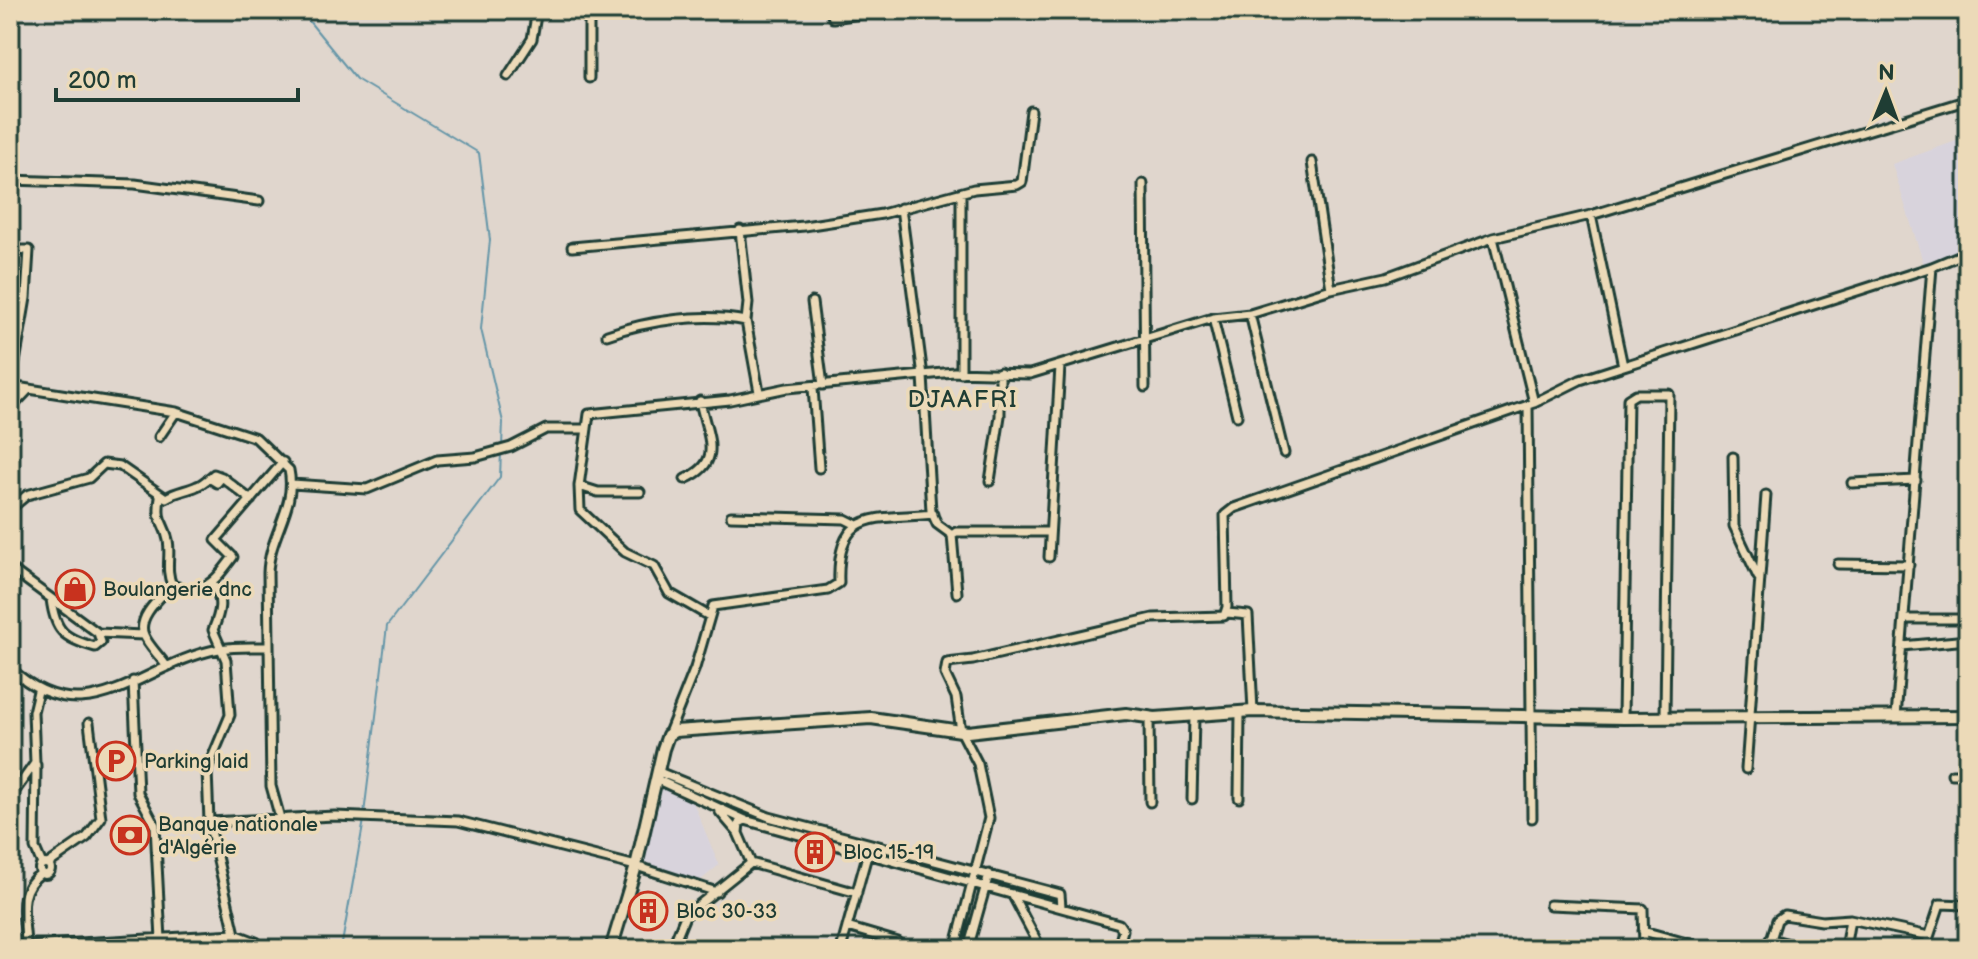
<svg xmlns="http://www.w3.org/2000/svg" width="1978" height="959" font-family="'Balsamiq Sans',sans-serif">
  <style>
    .built { fill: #d8d3dc }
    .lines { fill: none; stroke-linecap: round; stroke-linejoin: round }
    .stream { stroke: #6596a8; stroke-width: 2 }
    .street-casing { stroke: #1f3d34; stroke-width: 13 }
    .secondary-casing { stroke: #1f3d34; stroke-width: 16 }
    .street { stroke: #ecdab8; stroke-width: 7 }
    .secondary { stroke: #ecdab8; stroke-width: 10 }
    .labels { text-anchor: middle; stroke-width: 7; stroke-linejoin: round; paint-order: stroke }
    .poi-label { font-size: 20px; fill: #1f3d34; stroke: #ecdab8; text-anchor: start }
    .quarter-label { font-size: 24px; letter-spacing: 2px; fill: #1f3d34; stroke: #ecdab8 }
  </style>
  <rect width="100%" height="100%" fill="#e0d6cd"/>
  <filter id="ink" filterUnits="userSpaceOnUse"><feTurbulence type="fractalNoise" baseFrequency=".0125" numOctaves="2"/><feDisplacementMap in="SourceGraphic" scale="16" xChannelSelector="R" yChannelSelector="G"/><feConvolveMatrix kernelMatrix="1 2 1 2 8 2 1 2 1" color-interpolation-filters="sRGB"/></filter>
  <g filter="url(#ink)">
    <path class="built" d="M1959 140 1968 167V248L1924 265 1892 164Z
      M660 786 693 802 719 865 701 880 643 864Z"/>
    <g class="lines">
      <path class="stream" d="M300 10 356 79 479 153 490 240 481 329 503 422 502 446
        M364 814 387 626 500 477 501 452
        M341 949 364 820"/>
      <defs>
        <path id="street" d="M589 10V78
          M830 10 833 18 888 10
          M1963 10 1968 35
          M508 76 532 39 537 10
          M1312 162 1331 289
          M10 180 135 184 259 201
          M1143 184 1145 387
          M901 208 923 376 931 511 937 524 952 535 956 532H1050
          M1591 215 1623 366
          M740 230 748 303 746 321 759 392
          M1493 238 1534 403
          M572 247 804 226 882 214 974 189 1017 185 1022 182 1031 111
          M10 250H29L26 298
          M10 298H26L11 386
          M812 302 823 385
          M1250 314 1284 453
          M1213 318 1237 416
          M607 335C649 320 702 313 746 321
          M961 373V193
          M10 386 176 412 256 438 289 470C297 507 269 535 268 573L271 786 280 818
          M813 388 819 468
          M1528 405 1532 818
          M10 409 28 390
          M159 437 176 412
          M1733 457 1734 526 1758 577
          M222 477 251 500
          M685 479C725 462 707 437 700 401
          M990 481 1000 416V372
          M1852 483 1916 480
          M292 484 367 489 437 460 475 457 511 447 546 429H587
          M579 486 598 492H640
          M160 497C156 525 164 519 168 540 171 556 165 569 172 585 204 597 215 581 233 557L216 540 283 462
          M10 509 27 495 89 478 104 464 120 466 166 498C177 491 187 491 197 486 203 484 209 478 214 474L222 477 217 483 209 478
          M731 516 845 519 855 524
          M952 535 957 593
          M1049 557 1060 366
          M1838 564 1909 565
          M10 568 98 633 101 642 95 647C63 638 55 631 51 599
          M213 584C224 600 220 613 213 630L226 660 230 715 207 770 209 822 235 934
          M1227 613 1248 615 1253 711
          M709 616 669 593 654 566 625 552 580 510 579 486 589 414 730 400 787 388 954 372 1030 374 1213 318 1250 314 1331 289 1386 277 1493 238 1591 215 1968 100
          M1904 619H1958
          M98 633 143 635
          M1902 646 1968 640
          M167 667C161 657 148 646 144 635 136 617 162 596 172 585
          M10 668C88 739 139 664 219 649 235 646 253 647 268 647
          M133 681 138 793 155 825 161 940
          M1896 717 1932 267
          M1623 718 1628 399 1636 394H1669L1665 716
          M1149 719 1150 802
          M669 733 695 668 713 606 828 590 839 583C836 507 877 520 933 514
          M36 765 35 848 42 864
          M1746 769 1766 495
          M659 772 769 817 1060 894 1061 907
          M1952 774H1968
          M658 780 745 820 1119 924 1123 930 1118 949
          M10 798 35 763 33 712 38 691
          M1239 798 1240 714
          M1192 799 1194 718
          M720 812 738 833 739 823 745 820
          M209 822 335 816 458 821 636 866 717 892
          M738 833 751 863
          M39.5 869a5.5 5.5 0 1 1 11 0a5.5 5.5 0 1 1-11 0Z
          M48 864 87 837 101 818 89 723
          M1012 894 1041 949
          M1550 905 1643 909 1644 949
          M847 927 898 942
          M1643 931 1708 949
          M1770 939 1809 949
          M26 945C25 917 15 892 41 873
          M10 947 235 934 256 942 263 949
          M677 949 672 948 685 916 751 863 857 893
          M841 949 868 852
          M955 949 989 818 978 764 961 731 956 697 945 674 947 663 973 660 1153 618 1224 616 1227 607 1225 515 1234 508 1534 403 1580 380 1932 267 1968 252
          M968 949 989 874
          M1768 949 1777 920 1784 915 1822 921 1850 919
          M1845 949 1850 919 1929 936
          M1925 949 1940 904 1968 905"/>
        <path id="secondary" d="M611 949 636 866 663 749 668 735 675 731 871 718 968 732 1126 714 1155 718 1253 711 1623 718 1968 716"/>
      </defs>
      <use href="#street" class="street-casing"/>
      <use href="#secondary" class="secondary-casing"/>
      <use href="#street" class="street"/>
      <use href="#secondary" class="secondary"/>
    </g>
  </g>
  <defs>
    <symbol id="shop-ring" viewBox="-11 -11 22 22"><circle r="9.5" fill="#ecdab8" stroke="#c8321e" stroke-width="1.5"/><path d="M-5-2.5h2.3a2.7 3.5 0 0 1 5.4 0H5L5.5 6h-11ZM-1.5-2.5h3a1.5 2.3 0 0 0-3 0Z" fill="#c8321e"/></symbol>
    <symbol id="parking-ring" viewBox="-11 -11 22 22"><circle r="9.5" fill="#ecdab8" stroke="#c8321e" stroke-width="1.5"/><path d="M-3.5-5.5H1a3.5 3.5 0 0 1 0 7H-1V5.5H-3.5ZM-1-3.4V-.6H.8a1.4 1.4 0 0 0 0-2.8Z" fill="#c8321e"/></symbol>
    <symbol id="bank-ring" viewBox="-11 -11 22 22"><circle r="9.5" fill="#ecdab8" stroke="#c8321e" stroke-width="1.5"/><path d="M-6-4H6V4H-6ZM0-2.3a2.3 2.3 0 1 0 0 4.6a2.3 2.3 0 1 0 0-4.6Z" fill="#c8321e"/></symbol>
    <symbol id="building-ring" viewBox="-11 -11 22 22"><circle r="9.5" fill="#ecdab8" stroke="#c8321e" stroke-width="1.5"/><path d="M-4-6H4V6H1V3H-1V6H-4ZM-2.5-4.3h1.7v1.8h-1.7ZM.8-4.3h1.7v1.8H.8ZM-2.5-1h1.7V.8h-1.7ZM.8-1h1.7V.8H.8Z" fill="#c8321e"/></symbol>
  </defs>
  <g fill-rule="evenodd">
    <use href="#shop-ring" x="53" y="567" width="44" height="44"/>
    <use href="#parking-ring" x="94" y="739" width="44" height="44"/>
    <use href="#bank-ring" x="108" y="813" width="44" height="44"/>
    <use href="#building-ring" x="793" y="830" width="44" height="44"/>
    <use href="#building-ring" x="626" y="889" width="44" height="44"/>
  </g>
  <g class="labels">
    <g class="poi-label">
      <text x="103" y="596">Boulangerie dnc</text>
      <text x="144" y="768">Parking laid</text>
      <text x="158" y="831">Banque nationale<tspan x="158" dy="23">d'Algérie</tspan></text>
      <text x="843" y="859">Bloc 15-19</text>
      <text x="676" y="918">Bloc 30-33</text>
    </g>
    <g class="quarter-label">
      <text x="963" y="407">DJAAFRI</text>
    </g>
  </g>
  <rect width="1978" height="959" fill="none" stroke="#ecdab8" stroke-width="40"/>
  <rect x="20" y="20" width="1938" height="919" fill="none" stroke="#1f3d34" stroke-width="3" filter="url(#ink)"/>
  <g transform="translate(1886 92) rotate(1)" stroke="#ecdab8" stroke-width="6" paint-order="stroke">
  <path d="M0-6L14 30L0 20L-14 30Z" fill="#1f3d34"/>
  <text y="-12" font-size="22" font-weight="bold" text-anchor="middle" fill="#1f3d34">N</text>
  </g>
  <path d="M56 88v12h242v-12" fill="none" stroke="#1f3d34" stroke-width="4"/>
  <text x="68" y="88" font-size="24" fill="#1f3d34" stroke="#ecdab8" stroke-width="6" paint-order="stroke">200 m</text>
</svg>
